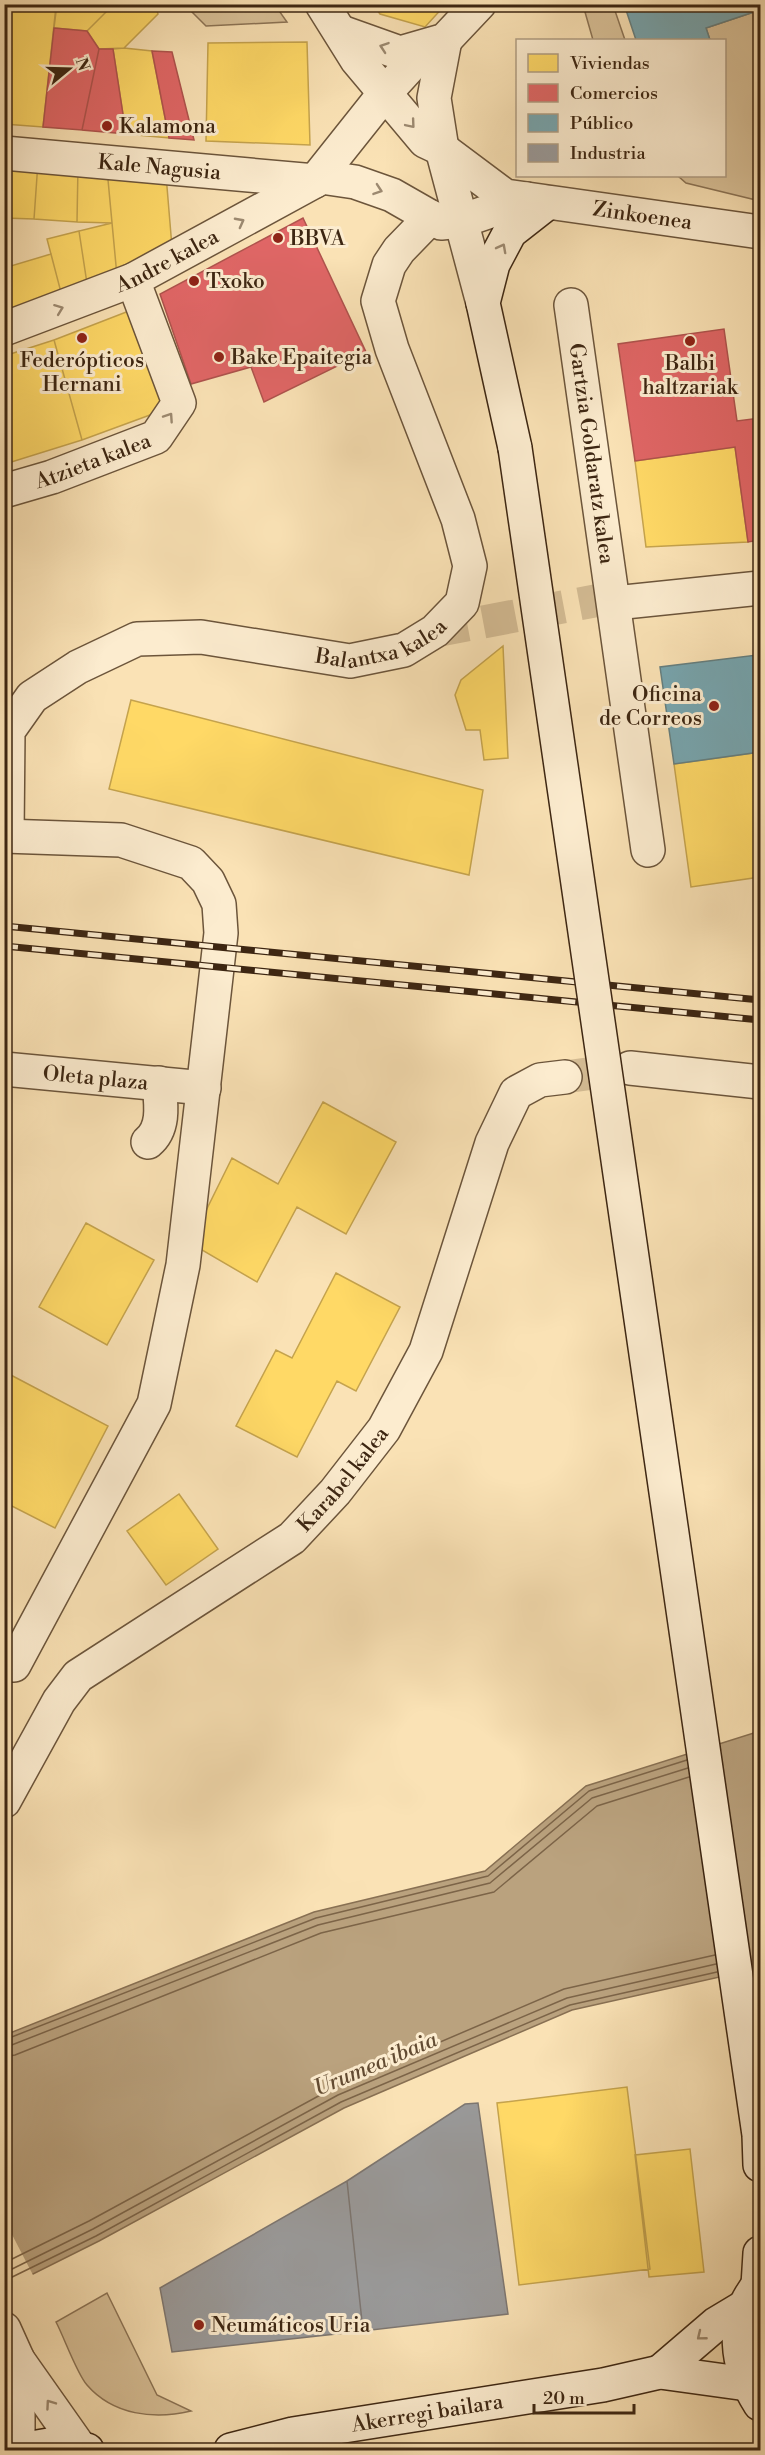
<svg xmlns="http://www.w3.org/2000/svg" width="765" height="2455" font-family="'Libre Bodoni',serif">
  <style>
    .green { fill: #dac299; stroke: #8c7456; stroke-width: 1.5 }
    .water { fill: #baa27e; stroke: #887053; stroke-width: 1.5 }
    .pier { fill: #fae2b5 }
    .homes { fill: #ffd966; stroke: #c5a34d; stroke-width: 1.5 }
    .shops { fill: #e06666; stroke: #af534d; stroke-width: 1.5 }
    .public { fill: #76a5af; stroke: #657f80; stroke-width: 1.5 }
    .industry { fill: #999; stroke: #7d7670; stroke-width: 1.5 }
    .lines { fill: none; stroke-linecap: round; stroke-linejoin: round }
    .shore { stroke: #7c6448; stroke-width: 1.5 }
    .street-tunnel { stroke: #d4bc94; stroke-width: 33; stroke-dasharray: 33 16; stroke-linecap: butt }
    .street-casing { stroke: #6c553b; stroke-width: 36 }
    .secondary-casing { stroke: #3d2612; stroke-width: 36 }
    .street { stroke: #fceccf; stroke-width: 33 }
    .secondary { stroke: #fceccf; stroke-width: 33 }
    .rail-casing { stroke: #3d2612; stroke-width: 7 }
    .rail { stroke: #fceccf; stroke-width: 4.5; stroke-dasharray: 14; stroke-linecap: butt }
    .secondary-bridge-casing { stroke: #3d2612; stroke-width: 36; stroke-linecap: butt }
    .secondary-bridge { stroke: #fceccf; stroke-width: 33 }
    .oneway { stroke: #9c8970 }
    .poi-dot { fill: #8f2418; stroke: #fceccf; stroke-width: 2 }
    .labels { text-anchor: middle; stroke-width: 6; stroke-linejoin: round; paint-order: stroke }
    .poi-label { font-size: 21px; fill: #3d2612; stroke: #fceccf; text-anchor: start }
    .street-label { font-size: 21px; fill: #3d2612; stroke: #fceccf }
    .water-label { font-size: 22px; font-style: italic; fill: #624b32; stroke: #fceccf }
  </style>
  <rect width="100%" height="100%" fill="#fae2b5"/>
  <filter id="stains"><feTurbulence type="fractalNoise" baseFrequency=".00333" numOctaves="4"/><feColorMatrix values="0 0 0 0 .2 0 0 0 0 .09 0 0 0 0 .02 0 0 0 .5 -.17"/></filter>
  <radialGradient id="worn" r=".72"><stop offset=".6" stop-color="#630" stop-opacity="0"/><stop offset="1" stop-color="#630" stop-opacity=".3"/></radialGradient>
  <path class="green" d="M599 4 613 5 625 40H593L585 12Z
    M185 5H275L287 22 206 26Z
    M760 10V201L686 183 678 176H724V40H710L706 28Z
    M107 2293 157 2395 191 2411C154 2420 113 2415 87 2385 77 2374 64 2337 56 2322Z"/>
  <path class="water" d="M760 1731V1968L572 2010 344 2108 99 2241 5 2288V2035L314 1912 485 1871 586 1786Z"/>
  <path class="pier" d="M5 2221 34 2277 4 2291V2221Z"/>
  <path class="homes" d="M4 4 56 6 43 127 4 124Z
    M57 4H114L87 31 54 28Z
    M114 4H155L158 14 124 48 99 49 87 31Z
    M373 4H446L425 27 380 14Z
    M307 42 310 145 206 141 208 43Z
    M124 48 152 51 169 138 126 134 113 49Z
    M4 158 38 162 34 219 4 218Z
    M38 162 78 166 77 222 34 219Z
    M78 166 107 169 112 223 77 222Z
    M107 169 166 175 172 247 117 276Z
    M112 223 117 276 88 290 79 231Z
    M79 231 88 290 63 300 47 239Z
    M51 254 63 300 16 319 4 284V268Z
    M4 284 16 319 4 322Z
    M134 309 169 408 82 440 54 340Z
    M54 340 82 440 5 464 4 356Z
    M735 447 748 542 646 547 635 461Z
    M503 646 508 758 484 760 480 730H466L455 695 461 680Z
    M131 700 483 790 469 875 109 789Z
    M760 752V877L691 887 674 764Z
    M323 1102 396 1142 346 1234 297 1207 257 1282 190 1243 232 1158 278 1184Z
    M86 1223 154 1260 107 1345 39 1307Z
    M336 1273 400 1307 356 1391 337 1381 297 1457 236 1426 276 1350 292 1358Z
    M7 1373 108 1426 55 1528 4 1502Z
    M179 1494 218 1549 166 1585 127 1531Z
    M627 2087 650 2269 519 2285 497 2103Z
    M690 2149 704 2272 649 2277 635 2155Z"/>
  <path class="shops" d="M54 28 87 31 99 49 82 130 43 127Z
    M99 49H113L126 134 82 130Z
    M152 51 172 52 194 140 169 138Z
    M303 218 366 352 264 402 251 367 191 384 160 294Z
    M724 329 737 421 760 418V540L748 542 735 447 635 461 618 344Z"/>
  <path class="public" d="M624 4H760V10L706 28 710 40H636Z
    M757 655 760 678V752L674 764 660 667Z"/>
  <path class="industry" d="M478 2103 508 2314 363 2331 347 2181 465 2104Z
    M347 2181 363 2331 172 2352 160 2288Z"/>
  <g class="lines">
    <path class="shore" d="M4 2040 316 1918 488 1876 589 1791 687 1760
      M4 2048 318 1925 490 1883 592 1798 688 1768
      M4 2057 15 2055 321 1933 494 1892 597 1806 689 1777
      M4 2263 89 2221 335 2087 564 1989 715 1955
      M4 2273 93 2229 338 2095 567 1998 716 1964
      M4 2281 96 2236 341 2102 570 2005 717 1972"/>
    <path class="street-tunnel" d="M435 631 600 600
      M565 1077 630 1068"/>
    <defs>
      <g id="street">
        <path id="s1" d="M322 4 357 60 425 141 442 149 505 196 760 232"/>
        <path d="M341 32 400 53 445 40 479 4"/>
        <path d="M445 40 434 98 442 149 483 303"/>
        <path id="s2" d="M4 153 315 181"/>
        <path d="M321 177 355 182 392 195 441 223 461 221 526 199"/>
        <path id="s3" d="M571 305 648 850"/>
        <path id="s4" d="M4 329 133 280 315 181 385 93 427 47"/>
        <path id="s5" d="M4 491 52 477 156 437 179 403 133 280"/>
        <path d="M615 603 760 588"/>
        <path d="M4 836 121 840 191 863 208 881 219 904 221 933 183 1265 154 1404 14 1665"/>
        <path id="s6" d="M7 836 8 731 32 697 78 667 137 639 201 637 350 661 404 650 435 631 462 603 470 566 458 519 392 349 378 301 389 265 399 250 431 217"/>
        <path d="M630 1068 760 1082"/>
        <path id="s7" d="M4 1069 204 1088"/>
        <path d="M148 1142C165 1128 161 1104 159 1083"/>
        <path id="s8" d="M4 1801 59 1701 78 1676 292 1538 335 1492 384 1429 426 1351 492 1143 516 1093 540 1080 565 1077"/>
        <path d="M4 2329 18 2360 80 2448"/>
        <path d="M18 2360V2450"/>
      </g>
      <g id="secondary">
        <path d="M515 448 483 303 493 264 510 232 547 203"/>
        <path d="M759 2135 760 2165"/>
        <path d="M760 2283C729 2319 736 2367 760 2404"/>
        <path d="M758 2285 760 2253"/>
        <path d="M660 2372 716 2324 746 2306"/>
        <path d="M20 2450 49 2445 87 2450"/>
        <path id="s9" d="M231 2450 293 2434 603 2385 660 2372 747 2384"/>
      </g>
    </defs>
    <use href="#street" class="street-casing"/>
    <use href="#secondary" class="secondary-casing"/>
    <use href="#street" class="street"/>
    <use href="#secondary" class="secondary"/>
    <defs>
      <path id="rail" d="M4 926 760 1000
        M4 946 760 1020"/>
    </defs>
    <use href="#rail" class="rail-casing"/>
    <use href="#rail" class="rail"/>
    <defs>
      <path id="secondary-bridge" d="M515 448 759 2135"/>
    </defs>
    <use href="#secondary-bridge" class="secondary-bridge-casing"/>
    <use href="#secondary-bridge" class="secondary-bridge"/>
  </g>
  <defs><path id="oneway-chevron" d="M-2-3.5L2.5 0L-2 3.5" fill="none" stroke-width="1.6" stroke-linecap="round" stroke-linejoin="round" transform="scale(1.5)"/></defs>
  <g class="oneway">
    <use href="#oneway-chevron" transform="translate(384 47) rotate(-161)"/>
    <use href="#oneway-chevron" transform="translate(411 124) rotate(50)"/>
    <use href="#oneway-chevron" transform="translate(378 190) rotate(19)"/>
    <use href="#oneway-chevron" transform="translate(240 222) rotate(-28)"/>
    <use href="#oneway-chevron" transform="translate(502 248) rotate(-62)"/>
    <use href="#oneway-chevron" transform="translate(59 309) rotate(-21)"/>
    <use href="#oneway-chevron" transform="translate(169 417) rotate(-56)"/>
    <use href="#oneway-chevron" transform="translate(701 2336) rotate(141)"/>
    <use href="#oneway-chevron" transform="translate(50 2404) rotate(-125)"/>
  </g>
  <g class="poi-dot">
    <circle cx="107" cy="126" r="6"/>
    <circle cx="278" cy="238" r="6"/>
    <circle cx="194" cy="281" r="6"/>
    <circle cx="82" cy="338" r="6"/>
    <circle cx="690" cy="341" r="6"/>
    <circle cx="219" cy="357" r="6"/>
    <circle cx="714" cy="706" r="6"/>
    <circle cx="199" cy="2325" r="6"/>
  </g>
  <g class="labels">
    <g class="poi-label">
      <text x="119" y="133">Kalamona</text>
      <text x="290" y="245">BBVA</text>
      <text x="206" y="288">Txoko</text>
      <text x="231" y="364">Bake Epaitegia</text>
      <text x="82" y="367" text-anchor="middle">Federópticos<tspan x="82" dy="24">Hernani</tspan></text>
      <text x="690" y="370" text-anchor="middle">Balbi<tspan x="690" dy="24">haltzariak</tspan></text>
      <text x="702" y="701" text-anchor="end">Oficina<tspan x="702" dy="24">de Correos</tspan></text>
      <text x="211" y="2332">Neumáticos Uria</text>
    </g>
    <g class="street-label">
      <text dy="7" stroke="none"><textPath href="#s2" startOffset="156">Kale Nagusia</textPath></text>
      <text dy="7" stroke="none"><textPath href="#s1" startOffset="408">Zinkoenea</textPath></text>
      <text dy="7" stroke="none"><textPath href="#s4" startOffset="177">Andre kalea</textPath></text>
      <text dy="7" stroke="none"><textPath href="#s3" startOffset="150">Gartzia Goldaratz kalea</textPath></text>
      <text dy="7" stroke="none"><textPath href="#s5" startOffset="94">Atzieta kalea</textPath></text>
      <text dy="7" stroke="none"><textPath href="#s6" startOffset="516">Balantxa kalea</textPath></text>
      <text dy="7" stroke="none"><textPath href="#s7" startOffset="92">Oleta plaza</textPath></text>
      <text dy="7" stroke="none"><textPath href="#s8" startOffset="478">Karabel kalea</textPath></text>
      <text dy="7" stroke="none"><textPath href="#s9" startOffset="200">Akerregi bailara</textPath></text>
    </g>
    <g class="water-label">
      <text transform="translate(375 2063) rotate(-23)" y="8">Urumea ibaia</text>
    </g>
  </g>
  <rect width="765" height="2455" fill="none" stroke="#fae2b5" stroke-width="24"/>
  <rect x="6" y="6" width="753" height="2443" fill="none" stroke="#3d2612" stroke-width="3"/>
  <rect x="12" y="12" width="741" height="2431" fill="none" stroke="#3d2612" stroke-width="1.5"/>
  <rect x="516" y="39" width="210" height="138" fill="#fceccf" stroke="#b09d83" stroke-width="1.5"/>
  <rect x="528" y="54" width="30" height="18" fill="#ffd966" stroke="#b09d83" stroke-width="1.5"/>
  <text x="570" y="69" font-size="18" fill="#3d2612">Viviendas</text>
  <rect x="528" y="84" width="30" height="18" fill="#e06666" stroke="#b09d83" stroke-width="1.5"/>
  <text x="570" y="99" font-size="18" fill="#3d2612">Comercios</text>
  <rect x="528" y="114" width="30" height="18" fill="#76a5af" stroke="#b09d83" stroke-width="1.5"/>
  <text x="570" y="129" font-size="18" fill="#3d2612">Público</text>
  <rect x="528" y="144" width="30" height="18" fill="#999999" stroke="#b09d83" stroke-width="1.5"/>
  <text x="570" y="159" font-size="18" fill="#3d2612">Industria</text>
  <g transform="translate(69 69) rotate(71)" stroke="#fceccf" stroke-width="4.5" paint-order="stroke">
  <path d="M0-4.5L10 22L0 15L-10 22Z" fill="#3d2612"/>
  <text y="-9" font-size="16" font-weight="bold" text-anchor="middle" fill="#3d2612">N</text>
  </g>
  <path d="M534 2404v9h100v-9" fill="none" stroke="#3d2612" stroke-width="3"/>
  <text x="543" y="2404" font-size="18" fill="#3d2612" stroke="#fceccf" stroke-width="4.5" paint-order="stroke">20 m</text>
  <rect width="100%" height="100%" filter="url(#stains)"/>
  <rect width="100%" height="100%" fill="url(#worn)"/>
</svg>
